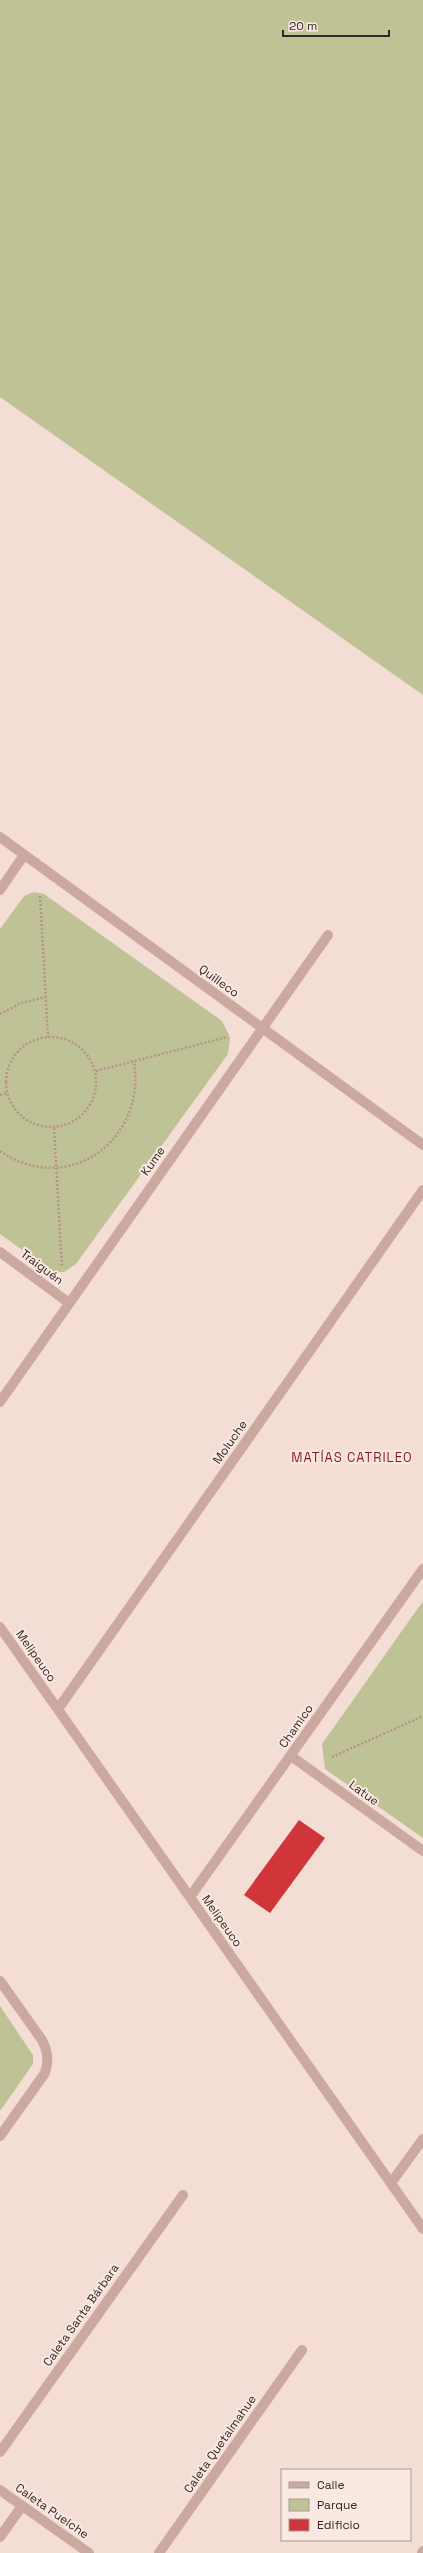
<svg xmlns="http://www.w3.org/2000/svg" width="423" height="2553" font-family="'Space Grotesk',sans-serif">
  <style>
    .green { fill: #bfc295 }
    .building { fill: #d03639 }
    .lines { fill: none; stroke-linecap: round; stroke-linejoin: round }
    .path { stroke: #b7938b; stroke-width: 2.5; stroke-dasharray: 2 2; stroke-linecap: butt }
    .street { stroke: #cba9a1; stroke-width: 10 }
    .labels { text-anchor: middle; stroke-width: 4; stroke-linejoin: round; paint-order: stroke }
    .street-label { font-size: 12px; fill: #352524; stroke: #fae9e2 }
    .neighbourhood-label { font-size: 13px; letter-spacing: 1px; fill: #8a171a; stroke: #fae9e2 }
  </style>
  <rect width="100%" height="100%" fill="#f3ddd5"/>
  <path class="green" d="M0 0H423V695L0 397Z
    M34 892 44 894 222 1021 230 1037 228 1054 76 1264 64 1272H53L0 1234V929L24 896Z
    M423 1601V1838L325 1769 322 1744Z
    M0 2006 33 2055V2064L0 2111Z"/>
  <path class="building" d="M299 1820 325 1838 270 1913 244 1895Z"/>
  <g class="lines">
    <path class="path" d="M40 896 48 1037
      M0 1014 21 1003 46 997
      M6 1082a45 45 0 1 1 90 0a45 45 0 1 1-90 0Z
      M96 1071 227 1037
      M0 1095 7 1093
      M54 1128 62 1267
      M0 1151C68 1198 147 1140 134 1061
      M332 1757 423 1716"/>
    <path class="street" d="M0 837 423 1145
      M0 890 24 855
      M0 1252 69 1303
      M0 1402 328 935
      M0 1627 423 2229
      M58 1709 423 1190
      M291 1756 423 1851
      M190 1897 423 1569
      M0 1981 42 2040C48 2052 49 2061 45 2073L0 2136
      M391 2183 423 2139
      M0 2452 183 2195
      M0 2490 89 2553
      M0 2537 22 2506
      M159 2553 302 2350
      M422 2553 423 2551"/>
  </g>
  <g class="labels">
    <g class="street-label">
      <text transform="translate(219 981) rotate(36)" y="4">Quilleco</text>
      <text transform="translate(153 1161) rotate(-55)" y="4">Kume</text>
      <text transform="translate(42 1267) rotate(37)" y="4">Traiguén</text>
      <text transform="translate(230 1442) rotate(-55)" y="4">Moluche</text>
      <text transform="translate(36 1656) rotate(55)" y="4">Melipeuco</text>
      <text transform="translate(296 1726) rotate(-55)" y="4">Chamico</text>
      <text transform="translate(364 1793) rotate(36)" y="4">Latue</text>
      <text transform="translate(222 1921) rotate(55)" y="4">Melipeuco</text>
      <text transform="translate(81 2315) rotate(-55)" y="4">Caleta Santa Bárbara</text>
      <text transform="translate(220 2444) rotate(-55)" y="4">Caleta Quetalmahue</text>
      <text transform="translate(52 2511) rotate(35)" y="4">Caleta Puelche</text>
    </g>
    <g class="neighbourhood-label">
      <text x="352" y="1462">MATÍAS CATRILEO</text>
    </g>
  </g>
  <rect x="281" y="2469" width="130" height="72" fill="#fae9e2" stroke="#ab9b96"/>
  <rect x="289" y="2482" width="20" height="6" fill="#cba9a1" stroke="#ab9b96"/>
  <text x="317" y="2489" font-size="12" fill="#352524">Calle</text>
  <rect x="289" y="2499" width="20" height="12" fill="#bfc295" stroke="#ab9b96"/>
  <text x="317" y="2509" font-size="12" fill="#352524">Parque</text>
  <rect x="289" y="2519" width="20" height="12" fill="#d03639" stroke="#ab9b96"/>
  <text x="317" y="2529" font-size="12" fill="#352524">Edificio</text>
  <path d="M283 30v6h106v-6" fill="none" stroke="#352524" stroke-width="2"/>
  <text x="289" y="30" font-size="12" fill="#352524" stroke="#fae9e2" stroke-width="3" paint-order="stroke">20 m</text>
</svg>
